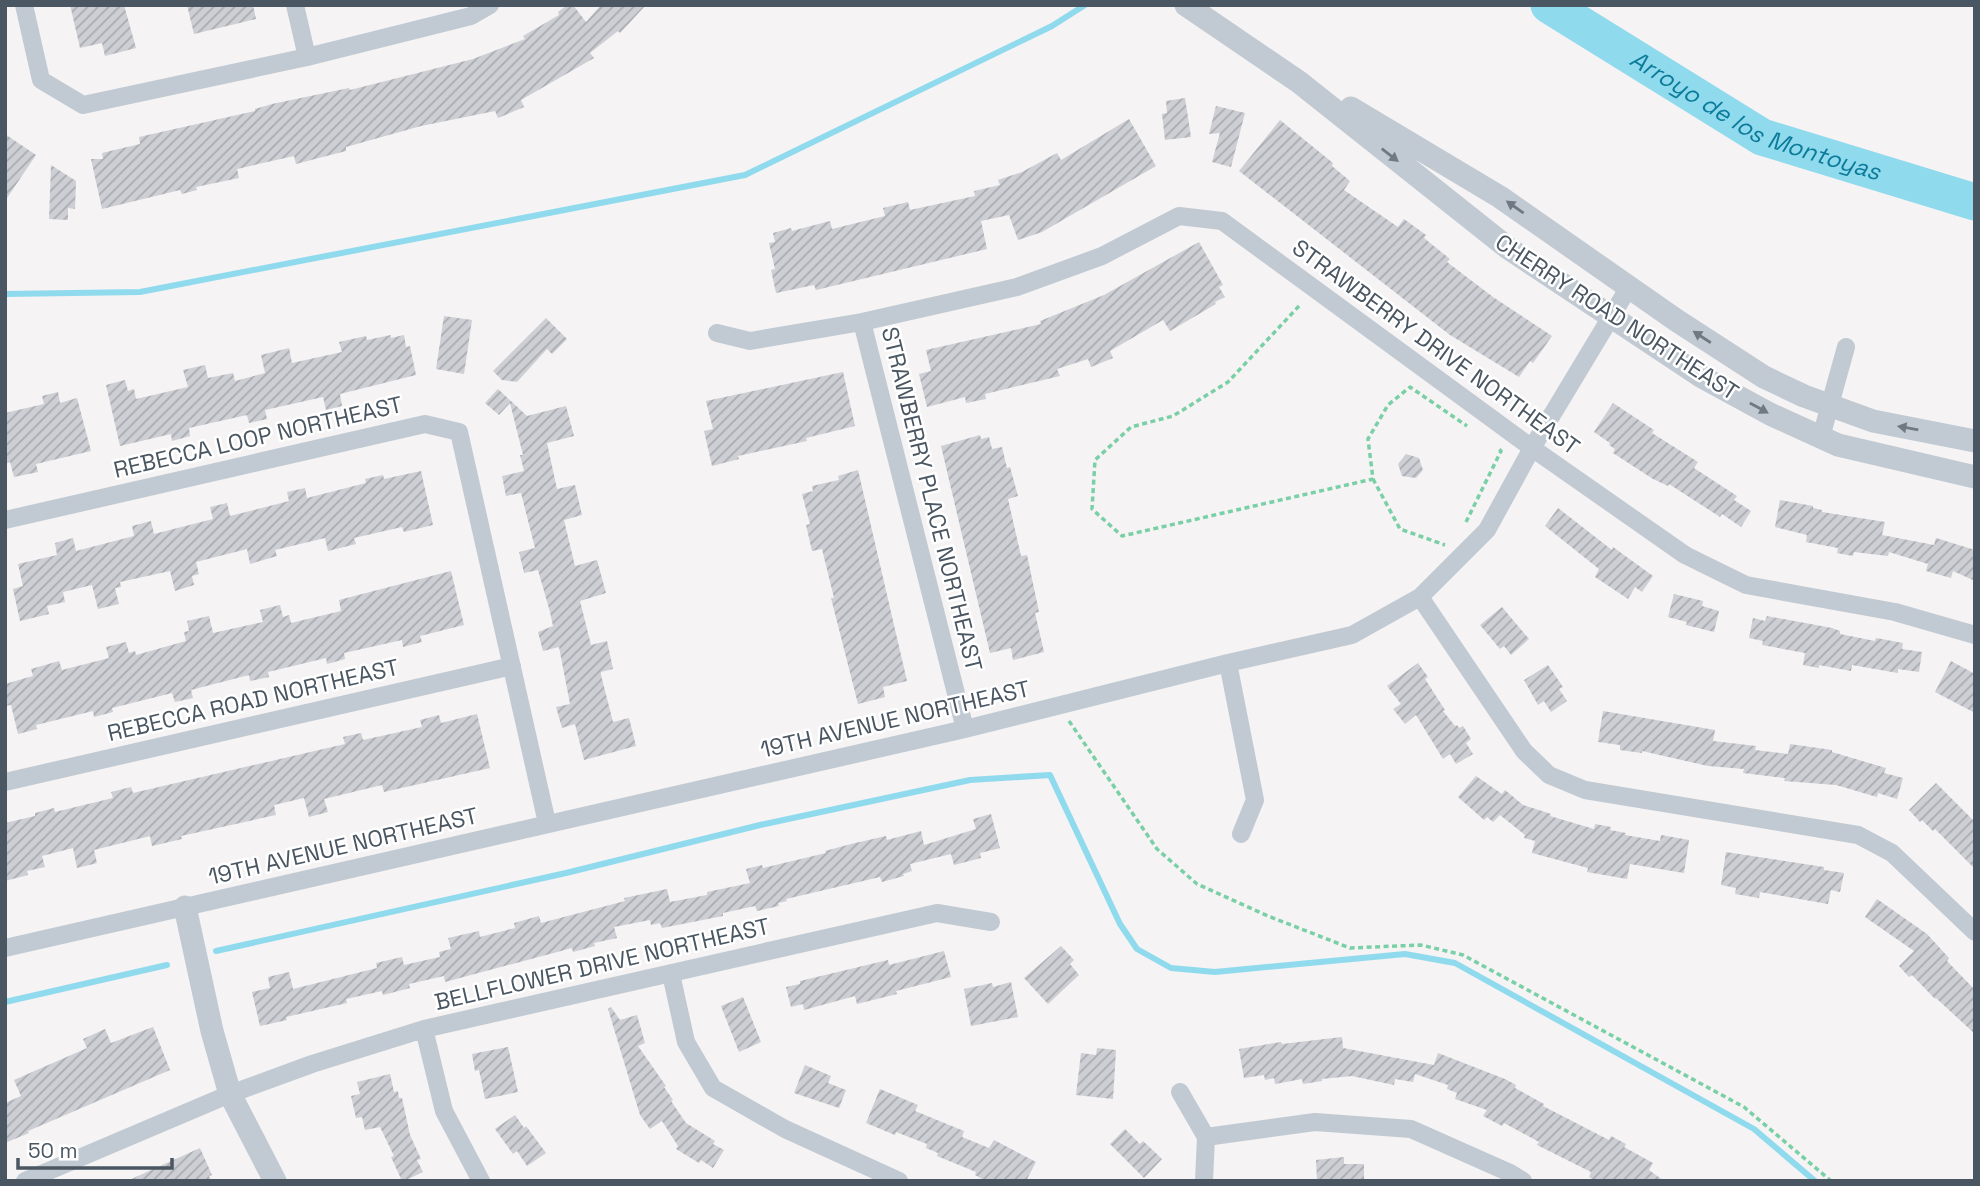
<svg xmlns="http://www.w3.org/2000/svg" width="1980" height="1186" font-family="'Space Grotesk',sans-serif">
  <style>
    .lines { fill: none; stroke-linecap: round; stroke-linejoin: round }
    .stream { stroke: #90daee; stroke-width: 6 }
    .river { stroke: #90daee; stroke-width: 37 }
    .building { fill: url(#building-hatch) }
    .path { stroke: #7ad0a6; stroke-width: 3.5; stroke-dasharray: 5 3.5; stroke-linecap: butt }
    .minor { stroke: #c1cad2; stroke-width: 18 }
    .tertiary { stroke: #c1cad2; stroke-width: 23 }
    .oneway { fill: #6e7983 }
    .labels { text-anchor: middle; stroke-width: 5; stroke-linejoin: round; paint-order: stroke }
    .street-label { font-size: 23px; fill: #4a5661; stroke: #fff }
    .water-label { font-size: 24px; font-style: italic; fill: #0c7c9b; stroke: #fff }
  </style>
  <defs>
    <pattern id="building-hatch" width="6" height="6" patternUnits="userSpaceOnUse" patternTransform="scale(1.75)"><rect width="6" height="6" fill="#cdcfd5"/><path d="M-1 1l2-2M0 6l6-6M5 7l2-2" fill="none" stroke="#a8abb0"/></pattern>
  </defs>
  <rect width="100%" height="100%" fill="#f5f3f3"/>
  <g class="lines">
    <path class="stream" d="M5 294 140 292 745 175 1052 26 1085 5
      M216 951 566 873 760 825 970 780 1050 775 1120 924 1137 949 1171 968 1215 972 1405 954 1455 963 1754 1129 1815 1181
      M5 1002 167 965"/>
    <path class="river" id="s1" d="M1549 5 1762 137 1975 202"/>
  </g>
  <path class="building" d="M70 5H124L136 48 105 56 102 43 80 48Z
    M187 5H253L256 19 194 34Z
    M567 5H573L586 22 601 5H646L620 33 618 31 590 53 594 58 521 100 524 107 498 118 495 111 421 126 346 147V151L315 159 296 164 294 156 237 169 239 178 196 187 197 190 182 194 180 190 102 209 91 159H103L102 153 140 144 139 137 255 111V109L272 104 349 88 350 90 473 59 525 39 523 36 559 15 558 12Z
    M1185 98 1191 137 1165 140 1162 114 1167 113 1166 101Z
    M1216 106 1245 113 1231 167 1212 162 1220 133 1209 134Z
    M1129 119 1156 166 1042 232 1018 240 1009 215 981 221 987 249 816 290 814 285 776 293 771 270 775 269 769 243 775 242 773 233 791 228 792 231 830 221 832 229 885 216 883 208 908 202 910 210 975 196 974 191 1000 185 998 180 1022 172 1057 153 1061 160Z
    M1280 120 1333 163 1332 166 1350 181 1344 190 1398 227 1404 219 1426 235 1424 238 1450 259 1447 262 1493 297 1552 336 1533 363 1530 361 1519 377 1450 335 1239 171Z
    M5 134 36 155 5 201Z
    M51 165 76 181 75 209 68 208V220L49 219Z
    M1199 242 1223 285 1219 287 1225 297 1215 302 1216 304 1170 331 1163 320 1110 351 1113 358 1091 367 1088 359 1057 369 1060 376 985 394 986 399 966 403 965 397 927 407 919 374 931 371 926 350 1041 324 1040 321 1104 295Z
    M444 316 472 320 464 374 436 369Z
    M546 318 567 339 552 354 547 349 517 382 502 380 493 371Z
    M391 335V338L404 335 406 347 410 346 416 375 340 394 342 406 326 410 323 397 265 410 267 419 249 423 247 415 189 428 190 436 172 441 171 434 120 446 106 385 125 380 128 391 134 389 136 399 188 387 183 370 205 365 208 378 233 373 235 381 265 373 261 355 289 348 292 363 342 352 339 342 366 336 367 340Z
    M843 372 855 426 806 438 807 441 738 456 739 459 712 466 704 431 713 429 706 401Z
    M498 389 527 416 566 406 574 436 547 443 557 489 575 485 582 515 564 520 575 566 597 560 606 593 580 601 591 645 607 641 613 669 601 672V675L613 722 629 718 636 746 584 760 575 724 562 728 556 707 570 704 559 647 543 651 538 632 553 626 550 612 538 570 524 573 519 552 535 548 521 493 506 496 502 476 524 471 520 455H523L510 403 499 415 485 403Z
    M58 392 60 403 77 398 91 451 36 464 38 472 14 477 10 462 5 464V413L44 404 42 396Z
    M1613 403 1654 430 1652 433 1698 462 1694 468 1737 496 1734 500 1751 511 1741 527 1722 514 1720 517 1669 484 1668 486 1653 479 1613 453 1615 449 1609 445 1610 443 1594 432Z
    M980 435 981 439 989 437 992 449 1002 447 1007 468 1010 467 1018 496 1008 499 1021 556 1027 555 1039 612 1035 613 1044 652 1013 660 1011 648 990 653 941 446Z
    M1406 454 1419 458 1423 470 1416 478 1402 476 1398 464Z
    M858 470 907 681 883 687 885 697 858 704 831 598H834L822 549 812 551 806 525 810 524 802 494 813 491 812 486 839 480 838 476Z
    M421 471 433 525 404 532 402 527 354 538 356 544 328 551 325 538 275 550 277 556 250 564 247 549 196 562 199 574 192 576 194 585 175 591 170 571 120 582 121 587 115 588 119 604 98 609 92 585 63 592 65 602 47 606 49 614 20 621 13 589 23 586 18 564 57 555 55 543 73 538 76 551 134 536 132 526 151 521 154 534 213 519 210 507 227 503 230 516 289 501 287 492 305 488 307 498 366 483 365 479 383 475 384 479Z
    M1780 500 1813 506V508L1822 510V512L1885 522 1882 535 1934 545 1936 538 1975 550V581L1953 571 1951 578 1926 571 1928 564 1889 552 1888 556 1854 552 1853 556 1837 553 1838 548 1806 542 1807 535 1775 527Z
    M1558 508 1612 550 1613 547 1653 576 1642 592 1635 587 1628 599 1595 577 1599 569 1545 526Z
    M451 571 464 625 420 636 422 642 403 647 402 640 344 653 345 659 327 664 326 658 268 672 269 677 250 681 249 675 191 690 193 698 175 702 172 693 112 708 113 712 94 717 93 711 36 725 37 729 18 734 11 705 5 706V684L33 676 31 669 59 661 62 670 109 658 106 647 126 642 129 653 135 651 136 655 186 641 184 632 189 631 187 621 209 616 213 633 263 622 260 610 280 605 283 617 289 615 291 623 341 611 339 600Z
    M1674 594 1703 601 1702 606 1719 611 1714 632 1686 625 1687 622 1668 617Z
    M1502 607 1529 639 1511 655 1504 646 1500 649 1480 625Z
    M1767 616 1832 628 1840 631V634L1875 641 1876 638 1903 643 1902 649 1922 652 1919 672 1898 669V673L1852 665 1851 671 1819 665V668L1803 665 1805 653 1762 645 1763 641 1749 638 1753 618 1765 621Z
    M1951 661 1975 674V713L1935 692Z
    M1418 663 1428 677 1425 679 1445 710 1443 711 1455 726 1457 725 1459 728 1463 726 1471 739 1466 743 1473 754 1456 764 1450 754 1443 759 1416 715 1405 724 1393 709 1401 704 1387 686Z
    M1548 665 1563 687 1559 689 1567 701 1551 712 1544 701 1538 705 1524 680Z
    M1603 711 1715 730 1713 741 1756 746 1755 750 1788 754 1790 744 1832 750V752L1886 768 1884 773 1903 778 1897 799 1878 793 1877 797 1836 785 1784 781 1785 778 1743 773 1744 769 1708 766 1642 751V753L1620 750V745L1598 742Z
    M477 714 490 768 384 792 382 785 324 799 328 812 309 817 304 798 274 805 276 815 181 836 182 839 152 846 150 836 94 850 97 863 77 868 73 848 42 856 45 867 27 871 28 875 5 881V823L35 816V813L54 808 55 812 113 798 111 792 131 787 133 793 345 744 343 737 361 733 363 740 422 727 420 720 439 715 441 723Z
    M1476 776 1502 794 1505 790 1523 805 1542 811 1551 814 1550 816 1594 829 1595 824 1611 827 1610 830 1626 833 1625 835 1660 841 1661 835 1689 840 1684 873 1630 864 1627 879 1587 872 1588 868 1532 853 1535 841 1524 838 1525 835 1500 815 1493 822 1487 817 1484 820 1458 797Z
    M1936 783 1975 822V869L1935 829 1933 831 1922 820 1920 822 1909 810Z
    M991 814 1000 848 980 853 981 858 954 865 951 854 910 864 912 871 903 874 904 876 882 882 880 877 786 899 787 901 778 903 779 906 757 911 755 906 723 913V916L662 928 660 923 651 925 650 920 614 927 617 938 594 943 595 946 573 952 572 948 445 982 444 976 409 984 410 988 383 995 382 991 346 999 347 1003 286 1017 287 1020 260 1026 252 992 270 988 268 977 289 972 293 989 377 968 376 963 402 957 404 965 440 957 439 952 451 949 448 938 479 931 480 937 515 928 514 923 539 916 541 923 625 901 624 898 667 889 670 902 707 895V892L750 883 746 869 762 865 763 868 826 853 825 851 851 844 886 836 887 840 921 831 924 845 976 829 973 819Z
    M1726 852 1824 867V870L1844 873 1840 892 1831 890 1828 904 1760 892 1759 898 1735 894 1736 888 1721 885Z
    M1877 899 1927 934 1949 958 1947 961 1975 990V1034L1936 998 1935 999 1912 975 1909 977 1899 966 1914 951 1865 917Z
    M1061 946 1074 960 1070 964 1079 975 1048 1004 1024 978Z
    M944 951 951 977 896 991 897 994 857 1004 855 996 804 1010 803 1004 791 1007 786 987 800 984V981L888 960 889 965Z
    M1011 982 1018 1017 971 1026 964 989 992 983 993 987Z
    M743 997 761 1042 739 1052 721 1006Z
    M611 1007 620 1020 637 1015 645 1043 638 1046 666 1086 664 1087 673 1100 671 1101 686 1123 715 1141 713 1144 724 1150 713 1168 701 1160 699 1163 676 1149 678 1146 662 1121 650 1129 640 1115 608 1009Z
    M153 1027 170 1070 28 1131 29 1133 5 1143V1103L21 1096 14 1080 87 1048 83 1039 105 1029 111 1043Z
    M1342 1037 1343 1048 1434 1065 1438 1053 1505 1079 1516 1085 1515 1088 1544 1104 1543 1106 1609 1140 1611 1136 1626 1144 1624 1147 1653 1163 1649 1170 1664 1181H1595L1589 1177 1591 1172 1537 1145 1539 1142 1504 1123 1502 1126 1483 1116 1487 1110 1455 1099 1457 1093 1447 1089 1448 1085 1415 1074 1413 1082 1395 1079 1394 1085 1352 1076 1322 1079V1081L1303 1084 1302 1079 1275 1084 1274 1078 1265 1080 1264 1075 1244 1078 1239 1049 1281 1042 1282 1044Z
    M508 1047 518 1092 485 1099 479 1070 475 1071 472 1054Z
    M1097 1048 1116 1050 1113 1099 1076 1095 1081 1053 1096 1055Z
    M805 1065 831 1076 828 1083 846 1090 839 1108 794 1093Z
    M390 1074 394 1092 398 1091 399 1098H402L410 1135 421 1159 417 1160 423 1172 404 1181H402L391 1157 394 1156 380 1127 365 1130 362 1117 356 1118 351 1096 360 1094 357 1082Z
    M880 1089 918 1105 915 1111 964 1131 962 1137 989 1148 994 1140 1036 1162 1026 1181H986L975 1175 976 1172 937 1156 938 1153 926 1148 927 1144 896 1132 895 1135 866 1123Z
    M515 1115 524 1128 526 1126 546 1153 527 1166 517 1151 513 1154 495 1129Z
    M1125 1129 1140 1144 1143 1141 1162 1159 1144 1178 1110 1144Z
    M200 1148 212 1175 209 1176 211 1181H127Z
    M1344 1157V1164H1364V1181H1317L1316 1160Z"/>
  <g class="lines">
    <path class="path" d="M1299 306 1228 382 1173 416 1131 427 1095 460 1092 509 1122 536 1373 479 1368 439 1388 405 1410 387 1467 426
      M1373 479 1400 529 1445 545
      M1466 522 1501 451 1499 449
      M1069 721 1157 849 1197 884 1268 916 1350 948 1421 945 1463 955 1744 1107 1831 1181"/>
    <path class="minor" d="M24 5 41 80 83 105 307 57 471 16 490 5
      M295 5 307 57
      M862 322 965 729
      M717 333 750 341 862 322 1017 287 1102 256 1179 216 1222 221 1532 448 1685 555 1746 585 1895 612 1975 635
      M1821 437 1846 347
      M5 520 425 424 459 432 547 823
      M1420 597 1524 751 1549 775 1585 790 1858 835 1892 853 1975 932
      M1228 663 1255 800 1241 834
      M5 782 512 666
      M5 948 965 729 1228 663 1352 635 1420 597 1487 530 1532 448 1629 287
      M671 974 686 1042 713 1088 785 1129 899 1181
      M424 1029 444 1111 481 1181
      M1180 1092 1206 1137
      M1206 1137 1315 1122 1411 1129 1510 1173 1523 1181
      M25 1181 230 1094 312 1064 424 1029 937 913 991 922
      M1204 1181 1206 1137"/>
    <path class="tertiary" d="M1186 5 1299 82 1508 248 1702 377 1770 414 1838 445 1975 477
      M1351 108 1500 197 1676 320 1764 377 1804 396 1873 421 1975 441
      M185 907 212 1031 230 1094 275 1181"/>
  </g>
  <defs><path id="oneway-solid" d="M-6-.8H1V-3.2L6.5 0L1 3.2V.8H-6Z" transform="scale(1.75)"/></defs>
  <g class="oneway">
    <use href="#oneway-solid" transform="translate(1390 155) rotate(38)"/>
    <use href="#oneway-solid" transform="translate(1515 207) rotate(-145)"/>
    <use href="#oneway-solid" transform="translate(1702 337) rotate(-147)"/>
    <use href="#oneway-solid" transform="translate(1759 408) rotate(29)"/>
    <use href="#oneway-solid" transform="translate(1908 428) rotate(-170)"/>
  </g>
  <g class="labels">
    <g class="street-label">
      <text transform="translate(1617 317) rotate(33)" y="8">CHERRY ROAD NORTHEAST</text>
      <text transform="translate(1436 347) rotate(36)" y="8">STRAWBERRY DRIVE NORTHEAST</text>
      <text transform="translate(258 437) rotate(-13)" y="8">REBECCA LOOP NORTHEAST</text>
      <text transform="translate(932 499) rotate(76)" y="8">STRAWBERRY PLACE NORTHEAST</text>
      <text transform="translate(253 700) rotate(-13)" y="8">REBECCA ROAD NORTHEAST</text>
      <text transform="translate(895 719) rotate(-13)" y="8">19TH AVENUE NORTHEAST</text>
      <text transform="translate(343 846) rotate(-13)" y="8">19TH AVENUE NORTHEAST</text>
      <text transform="translate(602 964) rotate(-13)" y="8">BELLFLOWER DRIVE NORTHEAST</text>
    </g>
    <g class="water-label">
      <text dy="8" stroke="none"><textPath href="#s1" startOffset="236">Arroyo de los Montoyas</textPath></text>
    </g>
  </g>
  <rect width="1980" height="1186" fill="none" stroke="#4a5661" stroke-width="14"/>
  <path d="M18 1158v10h154v-10" fill="none" stroke="#4a5661" stroke-width="3.5"/>
  <text x="28" y="1158" font-size="21" fill="#4a5661" stroke="#ffffff" stroke-width="5" paint-order="stroke">50 m</text>
</svg>
